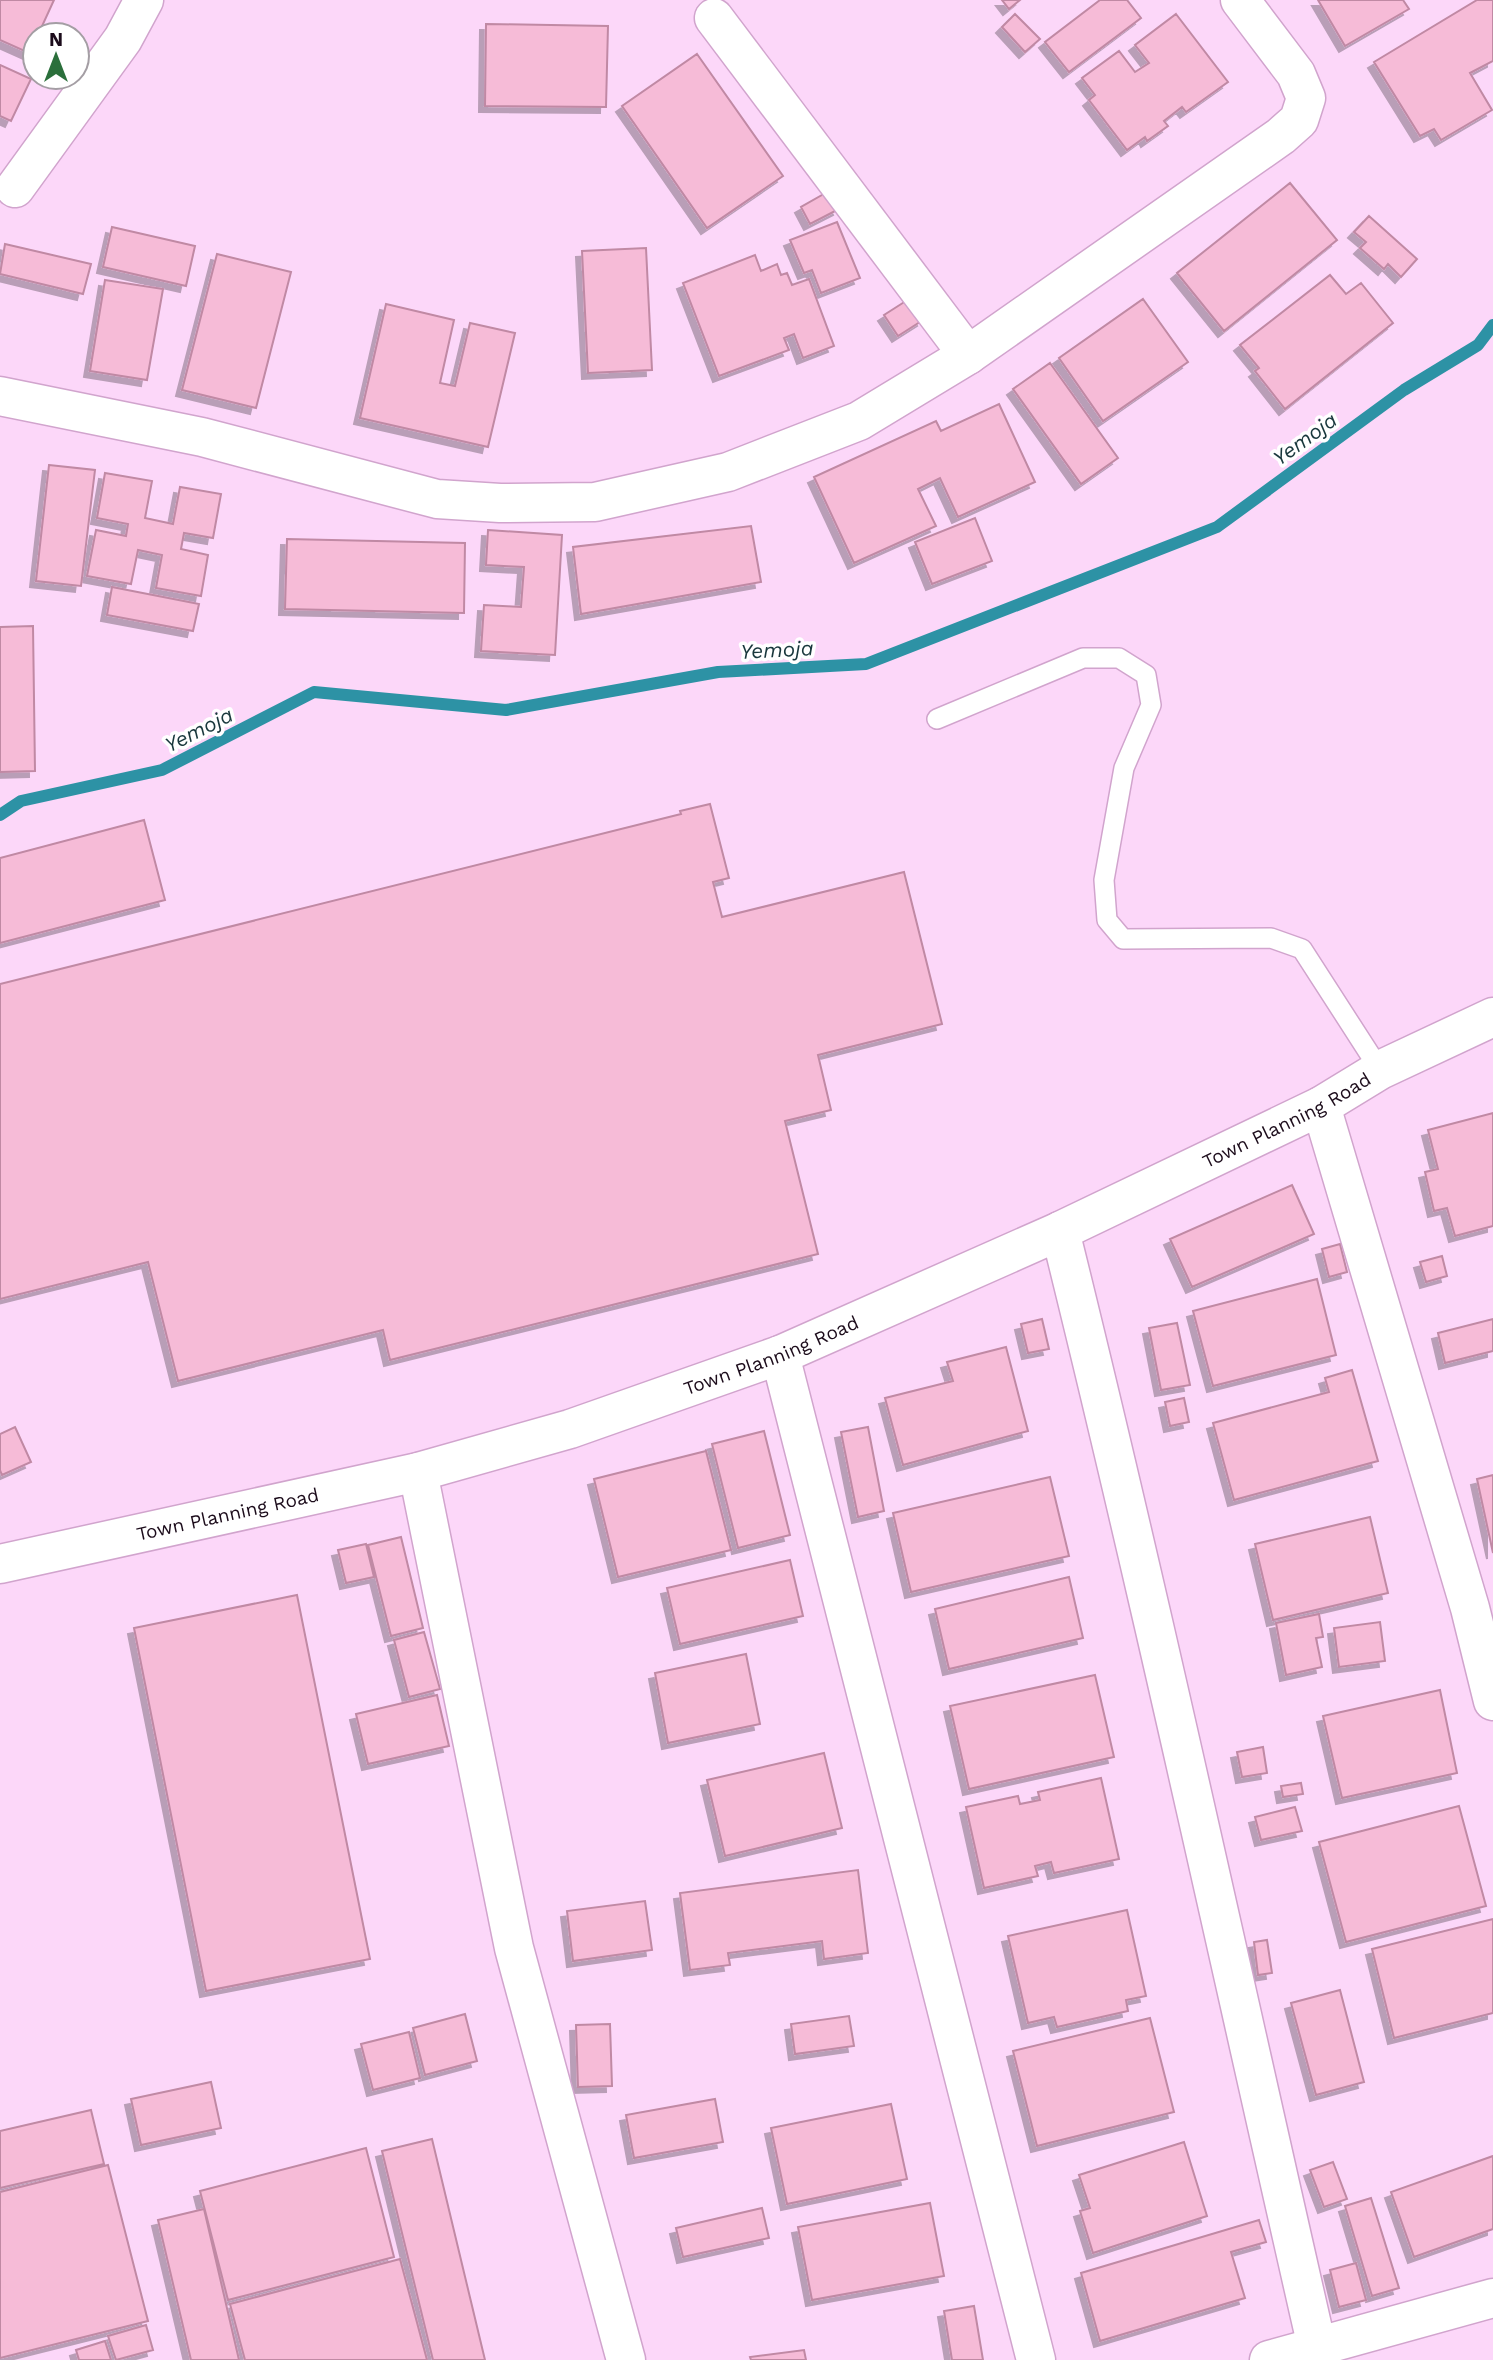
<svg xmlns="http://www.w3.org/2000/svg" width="1493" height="2360" font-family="'Work Sans',sans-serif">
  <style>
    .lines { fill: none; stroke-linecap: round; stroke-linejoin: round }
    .stream { stroke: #2d92a5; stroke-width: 12 }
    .building { fill: #f6bbd7; stroke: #c089a4; stroke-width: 2; filter: url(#shadow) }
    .service-casing { stroke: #d1a4cd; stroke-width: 22 }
    .minor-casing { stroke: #d1a4cd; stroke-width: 41 }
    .service { stroke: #fff; stroke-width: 19 }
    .minor { stroke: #fff; stroke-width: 38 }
    .labels { text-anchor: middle; stroke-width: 7; stroke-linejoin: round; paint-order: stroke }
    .street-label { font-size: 19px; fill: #1c0c1b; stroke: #fff }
    .water-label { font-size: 21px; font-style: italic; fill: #19373c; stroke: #fff }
  </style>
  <defs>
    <filter id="shadow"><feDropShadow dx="-6" dy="6" stdDeviation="0" flood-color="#0004"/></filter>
  </defs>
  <rect width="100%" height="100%" fill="#fcd7f9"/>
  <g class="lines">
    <path class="stream" d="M0 815 21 801 162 770 314 692 506 710 718 672 866 664 1217 527 1404 390 1478 345 1493 325"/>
  </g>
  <path class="building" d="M0 0H54L38 35H35L29 53 0 40Z
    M1002 0H1020L1009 9Z
    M1100 0H1127L1141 18 1069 72 1045 42Z
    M1318 0H1403L1409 9 1345 46Z
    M1477 0H1493V61L1470 73 1492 110 1441 140 1434 129 1420 136 1374 62Z
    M1015 14 1040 39 1025 52 1002 27Z
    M1176 14 1228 82 1186 112 1182 107 1164 121 1168 126 1147 141 1145 137 1127 150 1089 100 1095 95 1082 78 1119 51 1135 72 1149 63 1135 45Z
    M486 24 608 26 606 107 485 106Z
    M697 54 783 176 707 228 622 106Z
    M0 65 31 79 11 121 0 116Z
    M1290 183 1337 240 1224 331 1177 273Z
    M829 191 839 209 810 224 801 207Z
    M1369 216 1417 259 1401 277 1388 264 1384 269 1360 248 1366 242 1354 232Z
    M837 222 860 278 821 293 812 270 804 273 790 240Z
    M112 227 195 246 186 286 103 267Z
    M5 244 91 264 83 294 0 274Z
    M646 248 652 370 588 373 582 251Z
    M217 254 291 272 256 408 182 390Z
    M755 255 761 271 777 264 781 275 787 273 792 285 809 279 834 346 803 358 794 334 784 338 789 350 719 376 683 283Z
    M1330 275 1346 294 1361 283 1393 323 1285 409 1255 371 1259 368 1240 345Z
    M105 280 163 289 147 380 90 371Z
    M909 299 923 320 898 336 884 315Z
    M1143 299 1188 362 1103 421 1059 358Z
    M386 304 454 320 440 383 455 386 470 323 515 333 488 447 360 418Z
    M1050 363 1118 458 1081 484 1013 389Z
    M999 404 1035 482 958 517 940 478 918 489 936 526 854 563 814 477 936 421 941 431Z
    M49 465 95 470 81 586 36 581Z
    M105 473 152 481 145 518 173 524 180 487 221 494 213 538 184 533 181 549 208 555 201 596 156 588 162 555 138 550 131 584 87 576 96 530 126 536 128 524 97 518Z
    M975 518 992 561 932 584 915 542Z
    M751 526 761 582 581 614 573 547Z
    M488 530 562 535 555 655 481 651 484 605 521 607 524 567 486 565Z
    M287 539 465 543 464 613 285 609Z
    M112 587 199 604 193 631 107 615Z
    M33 626 35 771 0 772V627Z
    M710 804 729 878 713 882 722 917 904 872 942 1024 818 1055 831 1110 785 1121 818 1254 390 1360 383 1330 178 1381 148 1262 0 1299V984L681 814 680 811Z
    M144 820 165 900 0 943V858Z
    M1493 1113V1226L1455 1236 1447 1208 1434 1211 1425 1172 1438 1169 1428 1130Z
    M1292 1185 1314 1234 1192 1287 1170 1239Z
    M1340 1244 1347 1272 1329 1277 1322 1249Z
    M1442 1256 1447 1276 1426 1282 1420 1262Z
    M1317 1279 1336 1355 1213 1386 1193 1311Z
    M1042 1319 1049 1349 1028 1353 1021 1324Z
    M1493 1319V1351L1445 1363 1438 1333Z
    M1177 1323 1190 1385 1161 1390 1149 1328Z
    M1006 1347 1028 1431 903 1465 885 1398 953 1381 947 1362Z
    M1352 1370 1378 1461 1234 1500 1213 1423 1329 1392 1325 1378Z
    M1184 1398 1189 1422 1170 1426 1165 1402Z
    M15 1427 31 1462 2 1475 0 1470V1434Z
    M868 1427 884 1511 858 1517 841 1432Z
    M764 1431 790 1535 738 1548 712 1444Z
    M706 1451 731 1550 618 1577 594 1479Z
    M1493 1475V1553L1477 1479Z
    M1050 1477 1069 1556 911 1592 893 1513Z
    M1370 1517 1388 1593 1273 1620 1255 1544Z
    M401 1537 423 1628 391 1636 368 1545Z
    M366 1544 374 1577 346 1583 338 1550Z
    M790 1560 803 1616 680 1644 667 1588Z
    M1069 1577 1083 1638 949 1669 935 1609Z
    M297 1595 370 1959 206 1991 134 1628Z
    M1319 1614 1323 1637 1316 1638 1322 1667 1286 1675 1276 1623Z
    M1380 1622 1385 1661 1339 1667 1334 1628Z
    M424 1632 440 1689 409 1697 394 1640Z
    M746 1654 760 1724 668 1743 655 1673Z
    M1095 1675 1114 1757 969 1789 950 1706Z
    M1440 1690 1457 1773 1342 1798 1323 1716Z
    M437 1695 449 1746 368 1764 356 1714Z
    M1263 1747 1267 1773 1242 1777 1237 1752Z
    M824 1753 842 1828 725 1856 707 1780Z
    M1101 1778 1119 1859 1054 1873 1051 1862 1035 1866 1038 1876 984 1888 966 1807 1018 1796 1020 1804 1040 1800 1038 1792Z
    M1301 1783 1303 1794 1283 1797 1281 1786Z
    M1459 1806 1486 1906 1346 1942 1319 1842Z
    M1295 1807 1302 1831 1261 1840 1255 1817Z
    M858 1870 868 1953 824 1959 822 1941 728 1953 730 1965 690 1970 680 1893Z
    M645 1901 652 1950 573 1961 567 1911Z
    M1127 1910 1146 1996 1126 2000 1128 2011 1057 2027 1054 2017 1028 2023 1008 1936Z
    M1493 1919V2013L1394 2038 1372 1949Z
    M1267 1940 1272 1973 1258 1975 1254 1942Z
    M1340 1990 1364 2082 1316 2095 1291 2003Z
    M465 2014 477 2061 425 2075 413 2028Z
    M849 2016 854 2046 795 2054 791 2024Z
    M1150 2018 1174 2112 1037 2146 1013 2051Z
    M610 2024 612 2086 578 2087 576 2025Z
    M409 2032 420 2078 373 2090 361 2044Z
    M211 2082 221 2128 141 2145 131 2099Z
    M715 2099 723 2142 634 2158 626 2115Z
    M891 2104 907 2179 787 2204 771 2128Z
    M91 2110 104 2164 0 2188V2131Z
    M432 2139 485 2360H433L382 2151Z
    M1184 2142 1207 2216 1093 2253 1080 2211 1090 2208 1079 2175Z
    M366 2148 394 2257 228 2300 200 2191Z
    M1493 2156V2229L1414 2257 1391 2192Z
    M1333 2162 1347 2199 1324 2207 1310 2170Z
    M108 2165 148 2321 0 2358V2192Z
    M1371 2198 1399 2288 1372 2296 1345 2206Z
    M930 2203 944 2276 812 2300 798 2227Z
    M762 2208 769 2238 683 2257 676 2228Z
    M204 2209 239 2360H191L158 2220Z
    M1259 2220 1266 2242 1231 2252 1245 2298 1100 2341 1081 2273Z
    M400 2259 427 2360H245L230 2304Z
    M1356 2263 1366 2300 1339 2307 1330 2270Z
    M974 2306 983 2360H952L944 2311Z
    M146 2325 153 2350 116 2360 108 2336Z
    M105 2341 111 2360H79L76 2350Z
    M804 2350 806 2360H751L750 2357Z"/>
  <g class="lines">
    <defs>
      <path id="service" d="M937 719 1083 658H1119L1146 675 1151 705 1124 768 1104 880 1107 920 1123 939 1271 938 1302 949 1380 1070"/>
      <g id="minor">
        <path d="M714 18 968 355"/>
        <path d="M15 188 123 39 144 0"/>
        <path d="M0 396 202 437 437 499 500 503 595 502 728 472 859 421 968 355 1281 136 1299 120 1306 98 1296 74 1240 0"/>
        <path d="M1321 1106 1470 1608 1493 1701"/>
        <path d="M1060 1231C1152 1602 1232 1975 1317 2347"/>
        <path d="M780 1355 1036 2360"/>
        <path d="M418 1472 514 1948 626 2360"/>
        <path id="s1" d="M0 1564 418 1472 570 1429 780 1355 1060 1231 1321 1106 1380 1070 1493 1017"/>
        <path d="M1269 2360 1493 2298"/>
      </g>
    </defs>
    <use href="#service" class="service-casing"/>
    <use href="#minor" class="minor-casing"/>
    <use href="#service" class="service"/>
    <use href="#minor" class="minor"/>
  </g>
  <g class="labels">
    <g class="street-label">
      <text dy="7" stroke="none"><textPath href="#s1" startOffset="1367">Town Planning Road</textPath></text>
      <text dy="7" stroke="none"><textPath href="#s1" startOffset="800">Town Planning Road</textPath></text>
      <text dy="7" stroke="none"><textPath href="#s1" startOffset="233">Town Planning Road</textPath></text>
    </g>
    <g class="water-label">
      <text transform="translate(1305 439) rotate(-36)" y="7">Yemoja</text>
      <text transform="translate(777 650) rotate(-3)" y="7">Yemoja</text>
      <text transform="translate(199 730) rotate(-27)" y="7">Yemoja</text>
    </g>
  </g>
  <g transform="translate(56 56)"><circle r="33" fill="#ffffff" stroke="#a49ea4" stroke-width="2"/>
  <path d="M0-5L12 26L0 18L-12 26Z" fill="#2b6f3b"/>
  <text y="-10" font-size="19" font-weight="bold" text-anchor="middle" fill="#1c0c1b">N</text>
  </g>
</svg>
